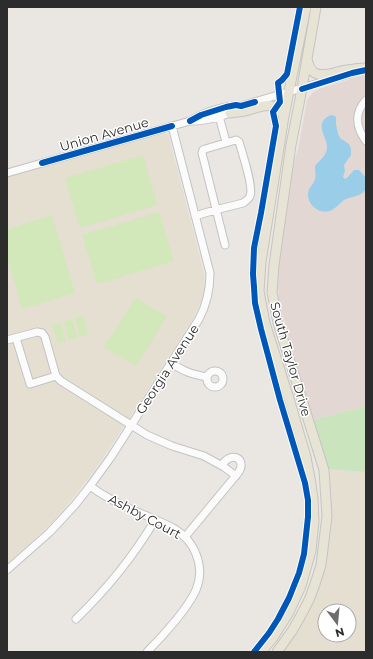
<svg xmlns="http://www.w3.org/2000/svg" width="373" height="659" font-family="Montserrat,sans-serif">
  <style>
    .education { fill: #e4dfd1; fill-rule: evenodd }
    .medical { fill: #e3d7d4 }
    .green { fill: #cae4bd }
    .pitch { fill: #d3e8ba }
    .water { fill: #9acee8 }
    .lines { fill: none; stroke-linecap: round; stroke-linejoin: round }
    .minor-casing { stroke: #c3c3c3; stroke-width: 9 }
    .major-casing { stroke: #c6c4c2; stroke-width: 11 }
    .minor { stroke: #fcfbfb; stroke-width: 7 }
    .major { stroke: #e7e4d5; stroke-width: 9 }
    .cycleway-casing { stroke: #fff; stroke-width: 8 }
    .cycleway { stroke: #0057b8; stroke-width: 6 }
    .labels { text-anchor: middle; stroke-width: 3; stroke-linejoin: round; paint-order: stroke }
    .street-label { font-size: 13px; fill: #2c2c2c; stroke: #fff }
  </style>
  <rect width="100%" height="100%" fill="#eae7e2"/>
  <path class="education" d="M158 132 164 133 168 135 169 137 204 273 205 289 203 297 194 317 117 437 94 471 69 503 53 522 7 564V177Z
    M326 469 366 472V652H282L295 636 303 621 311 604 325 563 328 545 331 513ZM325 611H349V635H325Z"/>
  <path class="medical" d="M366 74V406L313 420 283 316 279 299 277 279 278 261 292 168 298 149 307 100 313 92 319 89Z"/>
  <path class="green" d="M366 406V472L326 469 313 420Z"/>
  <path class="pitch" d="M143 155 157 205 80 228 65 178Z
    M159 212 174 261 97 284 82 235Z
    M52 215 75 293 22 309 7 258V229Z
    M135 298 167 316 136 366 104 348Z
    M83 316 89 334 80 337 75 318Z
    M72 319 78 338 69 340 64 322Z
    M61 323 66 341 58 344 52 325Z"/>
  <path class="water" d="M331 115 335 116 336 118V124L338 134 340 138 349 144 351 149V155L344 165 345 171 343 177 345 179 348 177 354 170H359L366 178V189C361 197 352 196 344 200 340 203 337 207 332 210 328 212 323 212 318 210 310 206 306 197 309 189 311 186 314 183 315 179 316 175 315 170 315 166 320 160 326 156 327 148 328 137 312 123 331 115Z"/>
  <g class="lines">
    <defs>
      <path id="minor" d="M366 100C354 113 356 128 366 141
        M219 116 226 142
        M191 121C201 113 228 104 241 106
        M7 173 190 121C206 121 229 116 241 106L356 72
        M195 216C211 211 227 207 243 203 246 201 249 199 250 196 254 188 242 152 239 142L236 140 205 149 203 150 202 153 225 245
        M16 338 30 384 56 376
        M7 340 37 332 42 333 45 337 56 376 61 381 147 435 172 446 204 456 224 467 236 476
        M171 363C185 372 191 374 207 377
        M207 379a8 8 0 1 1 16 0a8 8 0 1 1-16 0Z
        M90 486C107 499 127 508 147 516 156 520 166 524 175 529 184 535 192 543 196 554 207 581 192 600 176 620 167 631 157 642 147 652
        M185 537 238 473C248 459 231 450 222 465
        M7 570 50 532 75 505 90 486 111 457 199 319C207 304 210 290 210 273L172 126
        M76 619C107 589 133 557 155 520"/>
      <path id="major" d="M307 59C308 64 310 70 315 73 323 78 337 71 347 70 353 69 360 68 366 68
        M230 113C235 112 240 112 245 111 260 107 275 99 284 116
        M261 652 272 639 289 612 301 586 311 551 314 521 313 498 310 478 306 457 290 402 265 323 259 291 261 262 284 116 306 7
        M277 652 292 631 299 619 309 600 315 584 321 565 327 516 324 470 278 323 272 292 274 265 291 145 300 99 316 7"/>
    </defs>
    <use href="#minor" class="minor-casing"/>
    <use href="#major" class="major-casing"/>
    <use href="#minor" class="minor"/>
    <use href="#major" class="major"/>
    <defs>
      <path id="cycleway" d="M302 89 352 73 366 70
        M190 121 201 115 226 107 236 105 241 106 255 102
        M42 163 172 126
        M254 652 269 633 278 619 289 598 299 573 304 554 308 517V500L305 483 280 400 261 329 255 303 254 287 253 274 254 248 261 213 276 126 273 112 280 102 278 83 282 80 287 74 300 7"/>
    </defs>
    <use href="#cycleway" class="cycleway-casing"/>
    <use href="#cycleway" class="cycleway"/>
  </g>
  <g class="labels">
    <g class="street-label">
      <text transform="translate(104 134) rotate(-16)" y="5">Union Avenue</text>
      <text transform="translate(291 359) rotate(74)" y="5">South Taylor Drive</text>
      <text transform="translate(167 369) rotate(-57)" y="5">Georgia Avenue</text>
      <text transform="translate(145 516) rotate(28)" y="5">Ashby Court</text>
    </g>
  </g>
  <rect width="373" height="659" fill="none" stroke="#2c2c2c" stroke-width="16"/>
  <g transform="translate(337 623) rotate(164)"><circle r="19" fill="#ffffff" stroke="#ababab"/>
  <path d="M0-3L7 15L0 10L-7 15Z" fill="#6e6d6c"/>
  <text y="-6" font-size="11" font-weight="bold" text-anchor="middle" fill="#2c2c2c">N</text>
  </g>
</svg>
